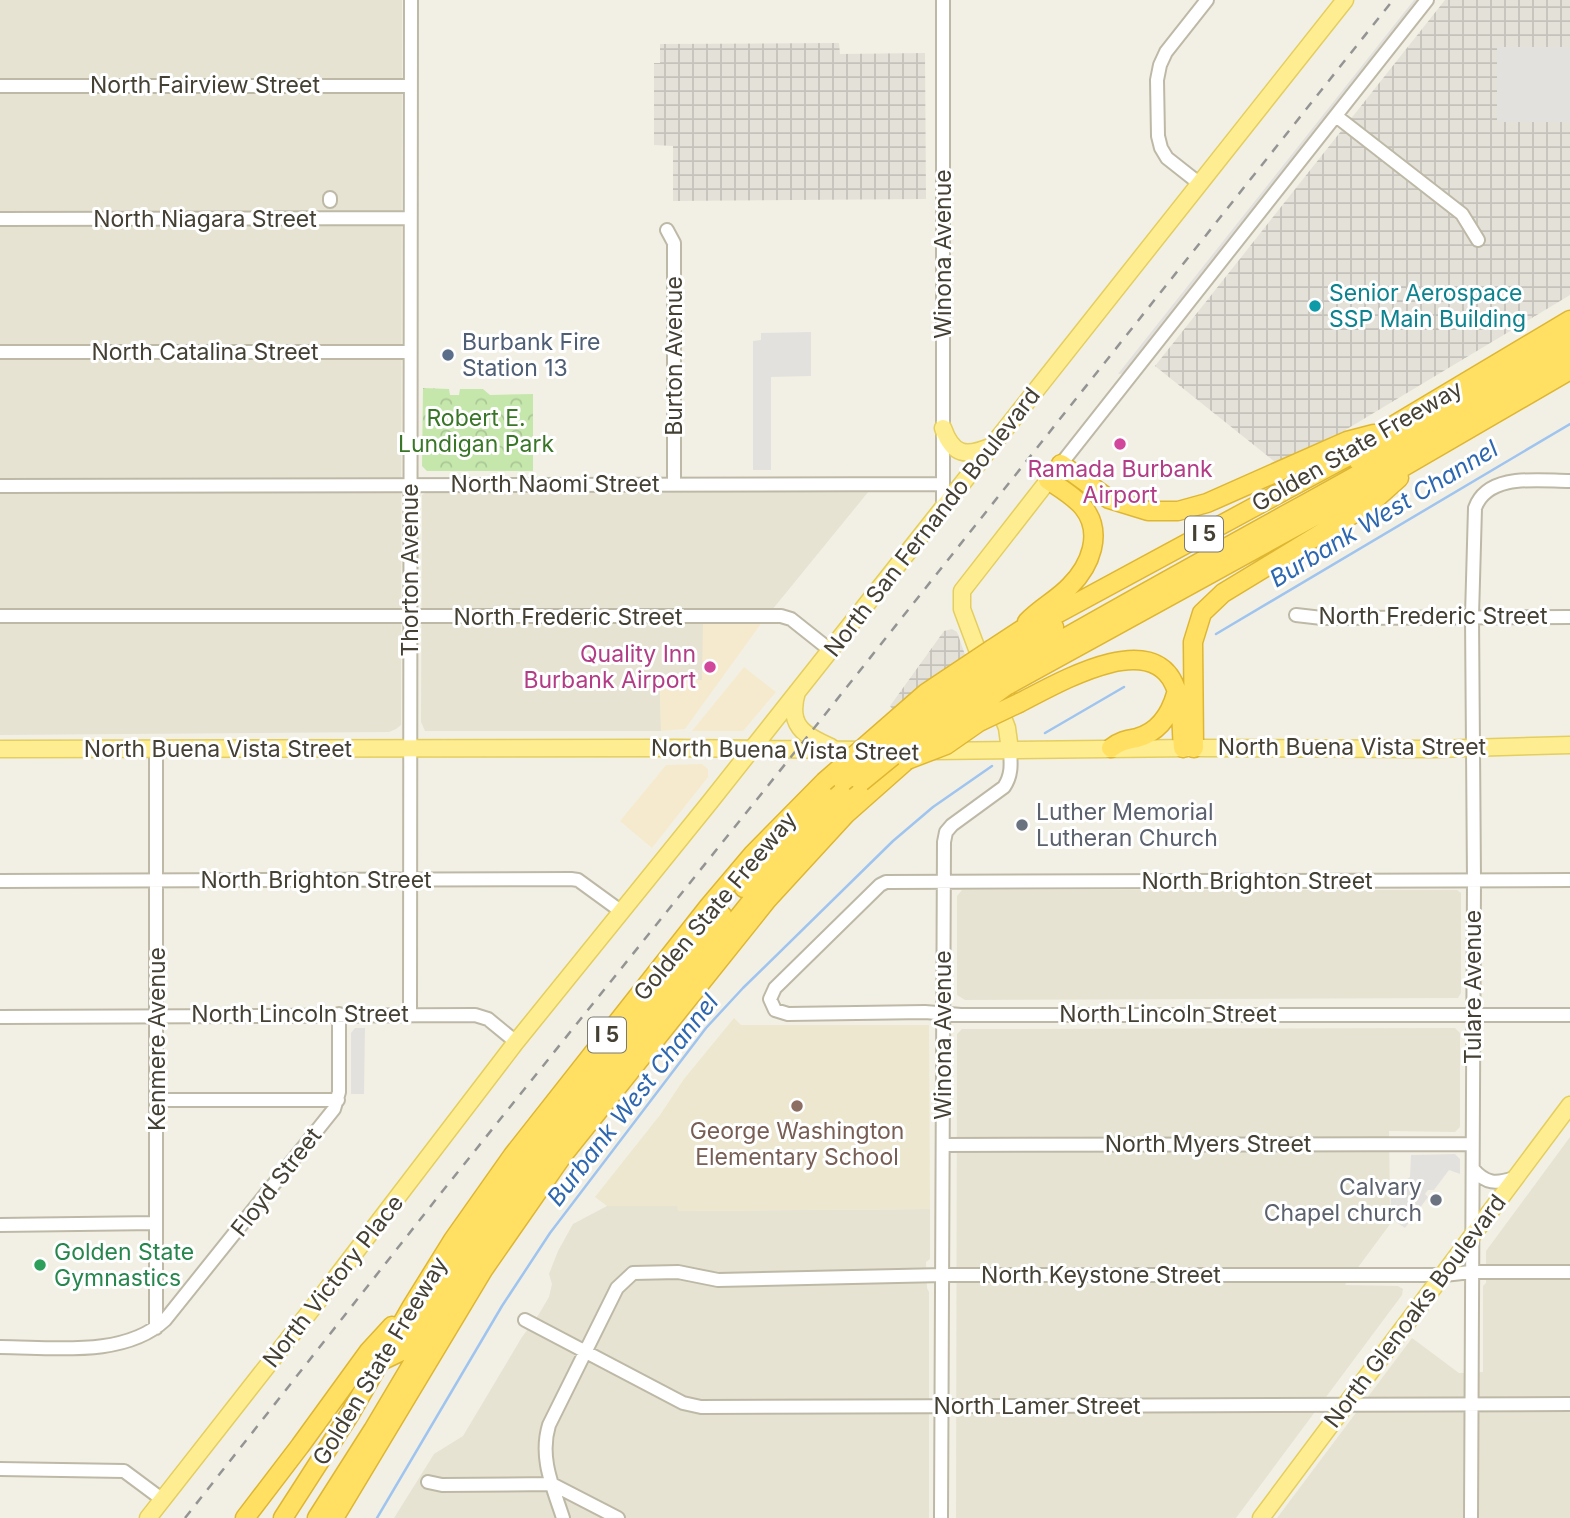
<svg xmlns="http://www.w3.org/2000/svg" width="1570" height="1518" font-family="Inter,sans-serif">
  <style>
    .residential { fill: #e6e3d2 }
    .commercial { fill: #f5eace }
    .industrial { fill: url(#industrial-grid) }
    .education { fill: #ece7ce }
    .park { fill: url(#park-crowns) }
    .parking { fill: #e3e1dd }
    .lines { fill: none; stroke-linecap: round; stroke-linejoin: round }
    .stream { stroke: #9fc4f0; stroke-width: 2.5 }
    .minor-casing { stroke: #beb9a7; stroke-width: 16 }
    .major-casing { stroke: #e4ce60; stroke-width: 19 }
    .highway-casing { stroke: #deb632; stroke-width: 21 }
    .minor { stroke: #fff; stroke-width: 12 }
    .major { stroke: #ffee91; stroke-width: 16 }
    .highway { stroke: #ffe063; stroke-width: 18 }
    .rail { stroke: #949494; stroke-width: 2.5; stroke-dasharray: 9 9; stroke-linecap: butt }
    .highway-bridge-casing { stroke: #deb632; stroke-width: 21; stroke-linecap: butt }
    .highway-bridge { stroke: #ffe063; stroke-width: 18 }
    .culture-dot { fill: #0f9aa8; stroke: #fff; stroke-width: 2.5 }
    .service-dot { fill: #5c6f8a; stroke: #fff; stroke-width: 2.5 }
    .hotel-dot { fill: #d1479c; stroke: #fff; stroke-width: 2.5 }
    .worship-dot { fill: #6b7280; stroke: #fff; stroke-width: 2.5 }
    .education-dot { fill: #8d6e63; stroke: #fff; stroke-width: 2.5 }
    .leisure-dot { fill: #2e9e5b; stroke: #fff; stroke-width: 2.5 }
    .labels { text-anchor: middle; stroke-width: 6; stroke-linejoin: round; paint-order: stroke }
    .shield { fill: #fff; stroke: #7c7971; stroke-width: 2 }
    .shield-label { font-size: 21px; font-weight: bold; fill: #444034 }
    .street-label { font-size: 23px; fill: #444034; stroke: #fff }
    .culture-label { font-size: 23px; fill: #0d838f; stroke: #fff; text-anchor: start }
    .service-label { font-size: 23px; fill: #4e5e75; stroke: #fff; text-anchor: start }
    .park-label { font-size: 23px; fill: #3a7627; stroke: #fff }
    .hotel-label { font-size: 23px; fill: #b23c85; stroke: #fff }
    .worship-label { font-size: 23px; fill: #5b616d; stroke: #fff; text-anchor: start }
    .education-label { font-size: 23px; fill: #785e54; stroke: #fff }
    .leisure-label { font-size: 23px; fill: #27864d; stroke: #fff; text-anchor: start }
    .water-label { font-size: 24px; font-style: italic; fill: #2d67b0; stroke: #fff }
  </style>
  <defs>
    <pattern id="industrial-grid" width="8" height="8" patternUnits="userSpaceOnUse" patternTransform="scale(1.75)"><rect width="8" height="8" fill="#e4e1d9"/><path d="M0 4h8M4 0v8" fill="none" stroke="#c5c2bb"/></pattern>
    <pattern id="park-crowns" width="20" height="18" patternUnits="userSpaceOnUse" patternTransform="scale(1.75)"><rect width="20" height="18" fill="#c5e7ac"/><path d="M2 6a3 3 0 1 1 6 0M12 15a3 3 0 1 1 6 0" fill="none" stroke="#aac795"/></pattern>
  </defs>
  <rect width="100%" height="100%" fill="#f2f0e4"/>
  <path class="residential" d="M0 0H402L401 725 396 729 389 732 0 735Z
    M430 490 869 491 763 621 702 680H660L661 731H425L421 722 422 495Z
    M962 890H1457L1461 893V993L1458 998 965 1000 957 995V896Z
    M1455 1028 1460 1033V1127L1455 1132 1389 1131 1390 1207 1402 1208 1345 1285 1398 1286 1403 1289 1402 1295 1236 1518H956L957 1034 962 1029Z
    M1570 1137V1518H1277L1412 1338 1459 1373 1483 1372V1286L1486 1283V1251Z
    M607 1206H678V1211L930 1209V1259L926 1262 927 1288 929 1292V1518H394L434 1454 463 1436 522 1337 539 1314 549 1297 552 1284 549 1274 558 1251 573 1224Z"/>
  <path class="commercial" d="M763 621 685 729 661 731 660 680H702L703 622Z
    M744 667 776 692 743 731H692Z
    M702 764 708 769V777L652 848 620 821 666 765Z"/>
  <path class="industrial" d="M1445 0H1570V295L1327 441 1275 462 1155 366Z
    M839 43 840 54 925 53 926 199 673 201V146L654 145V63H660V44Z
    M952 629 957 632 983 706 908 728 890 706 944 631Z"/>
  <path class="education" d="M734 1018 741 1025H929L930 1209 678 1211 677 1206H607L595 1197 660 1115 684 1079Z"/>
  <path class="park" d="M423 388 449 389 450 395H459L460 389H483L490 395 533 394V471H427L422 466Z"/>
  <path class="parking" d="M1414 0H1425L1129 373 1118 374Z
    M1497 47H1570V122H1497Z
    M811 332V376L771 377V470H753V341L761 340V333Z
    M355 1028H365L364 1094H351V1033Z
    M1455 1154 1460 1159V1174L1449 1170 1434 1190H1428L1425 1194 1428 1197 1405 1228 1393 1220 1402 1208 1391 1207 1390 1182 1398 1185 1410 1177 1411 1155Z"/>
  <g class="lines">
    <path class="stream" d="M1216 634 1570 424
      M1045 733 1124 687
      M377 1518 502 1306 550 1233 706 1028 743 988 893 841 933 807 992 766"/>
    <defs>
      <path id="minor" d="M0 86H411
        M1336 116 1462 214 1478 240
        M1200 184 1167 158 1161 148 1158 136 1157 80 1160 65 1166 52 1207 0
        M330 198V201
        M0 219 410 218
        M667 230 674 243V484
        M0 352H410
        M1061 464 1427 0
        M0 486 943 484
        M943 508V0
        M1296 615 1322 618 1570 617
        M0 616H781L791 619 830 650
        M156 750V1328
        M1570 880 886 882 880 885 775 988 770 999 775 1010 788 1014 925 1012 961 1015H1570
        M0 881 571 879 578 880 622 912
        M410 1013 411 0
        M0 1017 475 1015 488 1019 516 1042
        M156 1100H338
        M943 1145 1472 1144
        M1473 1169C1486 1184 1496 1184 1514 1178
        M0 1225 156 1223
        M525 1320 683 1403 701 1407 1570 1404
        M0 1347C52 1347 124 1358 165 1320L334 1109 339 1092V1014
        M0 1469 124 1471 163 1500
        M428 1482 442 1485 552 1484 618 1518
        M563 1518C553 1487 539 1458 549 1425L617 1288 633 1273 678 1272 718 1280 943 1275H1444L1471 1272H1570
        M941 1518 944 842 946 832 952 825 1004 787C1012 775 1011 764 1010 750
        M1471 1518 1474 880 1472 616 1475 508C1488 472 1540 481 1570 481"/>
      <path id="major" d="M943 428C953 456 966 457 992 446
        M984 668 962 609V591L1061 464
        M797 692C787 725 803 735 831 747
        M997 702 1007 728 1010 750
        M0 749 675 748 868 750
        M932 751 1194 748 1434 749 1570 745
        M148 1518 315 1305 516 1042 710 802 1345 0
        M1261 1518 1570 1105"/>
      <path id="highway" d="M1359 462 1570 338
        M1061 464 1109 499 1148 511H1178L1207 503 1347 441 1374 434
        M1027 622C1040 608 1057 600 1070 586 1090 566 1104 533 1083 507 1074 496 1060 488 1048 480
        M992 649 1021 630 1038 624 1365 447 1384 431 1570 320
        M997 663 1054 627
        M1002 674C1190 565 1382 464 1570 355
        M1006 686 1386 477 1570 370
        M1019 703C1055 685 1149 628 1174 684 1183 703 1181 727 1183 748
        M1111 748C1120 741 1126 740 1137 738 1159 732 1170 715 1176 694
        M1194 748 1193 642 1202 613 1223 593 1371 503 1399 478
        M744 888 790 835 843 782
        M379 1362 402 1351 466 1249 523 1165 722 915
        M245 1518 300 1446 369 1351 392 1326
        M283 1518 350 1414 412 1306 453 1240 513 1155 709 906 753 854 824 782
        M317 1518 373 1430 470 1267 523 1187 789 854 861 782
        M334 1518 483 1270 563 1155 767 900 846 814 907 760"/>
    </defs>
    <use href="#minor" class="minor-casing"/>
    <use href="#major" class="major-casing"/>
    <use href="#highway" class="highway-casing"/>
    <use href="#minor" class="minor"/>
    <use href="#major" class="major"/>
    <use href="#highway" class="highway"/>
    <path class="rail" d="M185 1518 441 1193 823 717 1393 0"/>
    <defs>
      <path id="highway-bridge" d="M920 749 1006 686
        M907 760 946 745 979 722 1019 703
        M824 782 926 693 992 649
        M843 782 929 709 997 663
        M861 782 953 707 1002 674"/>
    </defs>
    <use href="#highway-bridge" class="highway-bridge-casing"/>
    <use href="#highway-bridge" class="highway-bridge"/>
  </g>
  <circle class="culture-dot" cx="1315" cy="306" r="7"/>
  <circle class="service-dot" cx="448" cy="355" r="7"/>
  <g class="hotel-dot">
    <circle cx="1120" cy="444" r="7"/>
    <circle cx="710" cy="667" r="7"/>
  </g>
  <g class="worship-dot">
    <circle cx="1022" cy="825" r="7"/>
    <circle cx="1436" cy="1200" r="7"/>
  </g>
  <circle class="education-dot" cx="797" cy="1106" r="7"/>
  <circle class="leisure-dot" cx="40" cy="1265" r="7"/>
  <g class="labels">
    <g class="shield">
      <rect x="1185" y="516.5" width="38" height="35" rx="5"/>
      <rect x="588" y="1017.5" width="38" height="35" rx="5"/>
    </g>
    <g class="shield-label">
      <text x="1204" y="541">I 5</text>
      <text x="607" y="1042">I 5</text>
    </g>
    <g class="street-label">
      <text x="205" y="93">North Fairview Street</text>
      <text x="205" y="227">North Niagara Street</text>
      <text transform="translate(943 254) rotate(-90)" y="8">Winona Avenue</text>
      <text x="205" y="360">North Catalina Street</text>
      <text transform="translate(674 356) rotate(-90)" y="8">Burton Avenue</text>
      <text transform="translate(1357 446) rotate(-30)" y="8">Golden State Freeway</text>
      <text x="555" y="492">North Naomi Street</text>
      <text transform="translate(932 522) rotate(-52)" y="8">North San Fernando Boulevard</text>
      <text transform="translate(410 570) rotate(-90)" y="8">Thorton Avenue</text>
      <text x="1433" y="624">North Frederic Street</text>
      <text x="568" y="625">North Frederic Street</text>
      <text x="1352" y="755">North Buena Vista Street</text>
      <text x="218" y="757">North Buena Vista Street</text>
      <text transform="translate(785 750) rotate(1)" y="8">North Buena Vista Street</text>
      <text x="316" y="888">North Brighton Street</text>
      <text x="1257" y="889">North Brighton Street</text>
      <text transform="translate(715 906) rotate(-50)" y="8">Golden State Freeway</text>
      <text transform="translate(1473 987) rotate(-90)" y="8">Tulare Avenue</text>
      <text x="300" y="1022">North Lincoln Street</text>
      <text x="1168" y="1022">North Lincoln Street</text>
      <text transform="translate(943 1035) rotate(-90)" y="8">Winona Avenue</text>
      <text transform="translate(157 1039) rotate(-90)" y="8">Kenmere Avenue</text>
      <text x="1208" y="1152">North Myers Street</text>
      <text transform="translate(276 1182) rotate(-52)" y="8">Floyd Street</text>
      <text x="1101" y="1283">North Keystone Street</text>
      <text transform="translate(333 1281) rotate(-52)" y="8">North Victory Place</text>
      <text transform="translate(1415 1311) rotate(-53)" y="8">North Glenoaks Boulevard</text>
      <text transform="translate(380 1361) rotate(-59)" y="8">Golden State Freeway</text>
      <text x="1037" y="1414">North Lamer Street</text>
    </g>
    <g class="culture-label">
      <text x="1329" y="301">Senior Aerospace<tspan x="1329" dy="26">SSP Main Building</tspan></text>
    </g>
    <g class="service-label">
      <text x="462" y="350">Burbank Fire<tspan x="462" dy="26">Station 13</tspan></text>
    </g>
    <g class="park-label">
      <text x="476" y="426">Robert E.<tspan x="476" dy="26">Lundigan Park</tspan></text>
    </g>
    <g class="hotel-label">
      <text x="1120" y="477">Ramada Burbank<tspan x="1120" dy="26">Airport</tspan></text>
      <text x="696" y="662" text-anchor="end">Quality Inn<tspan x="696" dy="26">Burbank Airport</tspan></text>
    </g>
    <g class="worship-label">
      <text x="1036" y="820">Luther Memorial<tspan x="1036" dy="26">Lutheran Church</tspan></text>
      <text x="1422" y="1195" text-anchor="end">Calvary<tspan x="1422" dy="26">Chapel church</tspan></text>
    </g>
    <g class="education-label">
      <text x="797" y="1139">George Washington<tspan x="797" dy="26">Elementary School</tspan></text>
    </g>
    <g class="leisure-label">
      <text x="54" y="1260">Golden State<tspan x="54" dy="26">Gymnastics</tspan></text>
    </g>
    <g class="water-label">
      <text transform="translate(1384 514) rotate(-31)" y="8">Burbank West Channel</text>
      <text transform="translate(633 1100) rotate(-52)" y="8">Burbank West Channel</text>
    </g>
  </g>
</svg>
